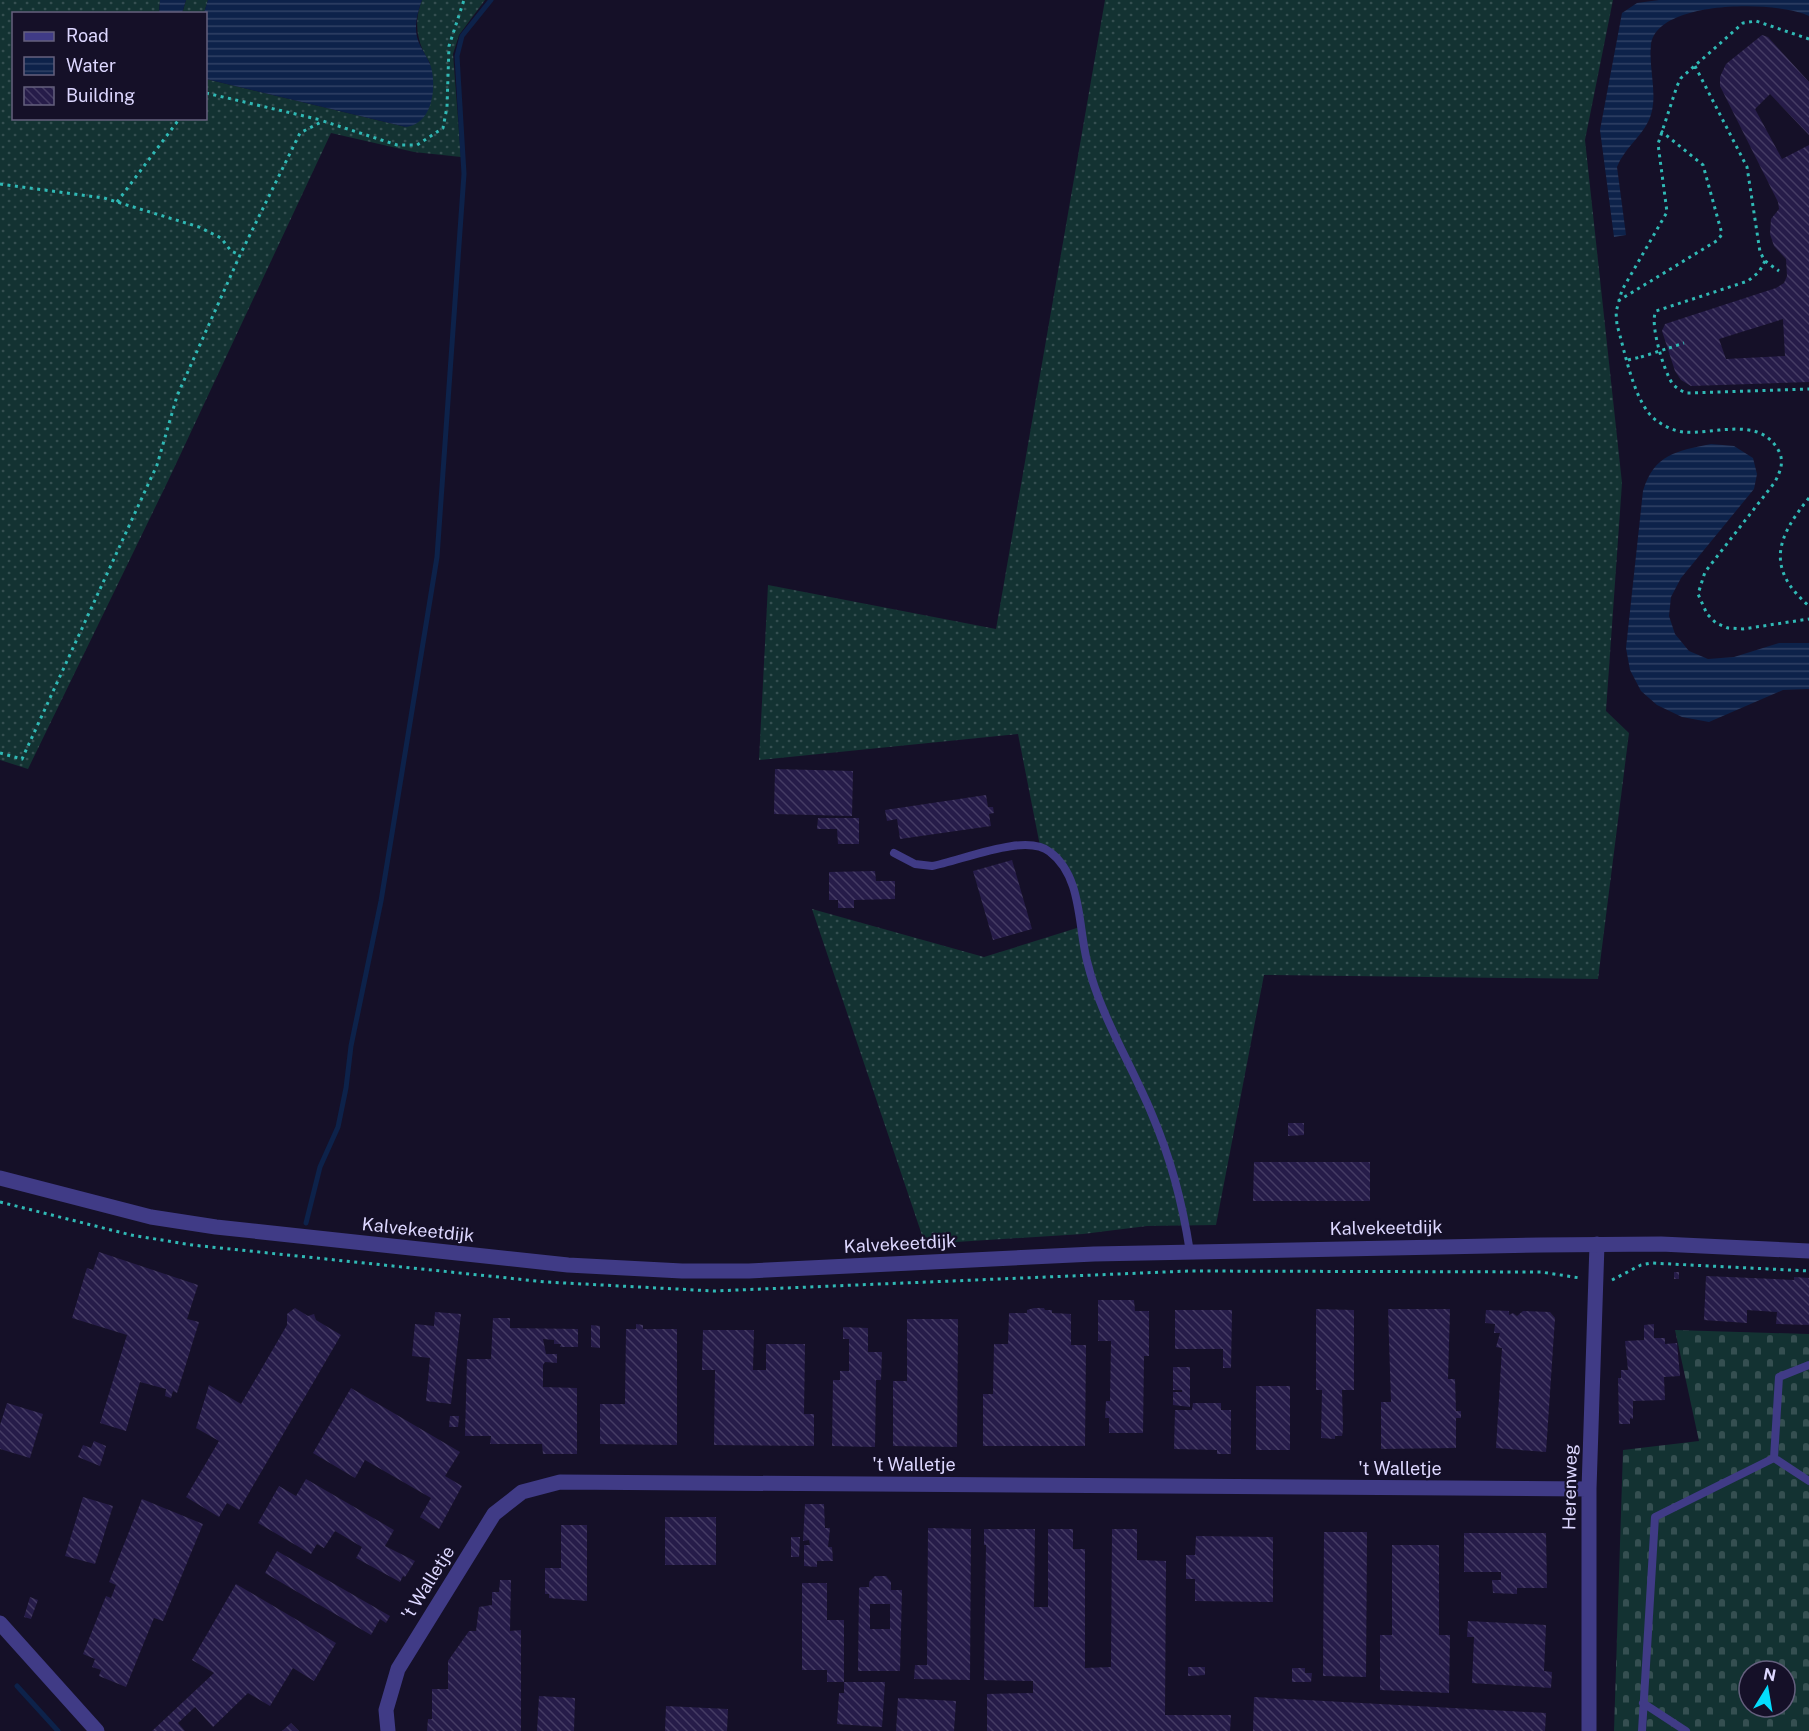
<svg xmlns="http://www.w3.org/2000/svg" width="1809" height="1731" font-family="'Public Sans',sans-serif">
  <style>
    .grass { fill: url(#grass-dots) }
    .cemetery { fill: url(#cemetery-stones); fill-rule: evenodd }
    .water { fill: url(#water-rules) }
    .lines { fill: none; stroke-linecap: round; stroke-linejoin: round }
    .stream { stroke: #0d224a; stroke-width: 5 }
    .building { fill: url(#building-back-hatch); fill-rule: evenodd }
    .path { stroke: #30b9b5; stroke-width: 3; stroke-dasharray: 3 4.5; stroke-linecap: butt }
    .service { stroke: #403b86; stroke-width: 8 }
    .minor { stroke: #403b86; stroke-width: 15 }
    .tertiary { stroke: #403b86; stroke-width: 15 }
    .path-bridge { stroke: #30b9b5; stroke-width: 3; stroke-dasharray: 3 4.5; stroke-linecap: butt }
    .labels { text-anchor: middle; stroke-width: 4.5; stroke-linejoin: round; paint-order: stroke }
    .street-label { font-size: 18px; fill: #ddd7ff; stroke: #151028 }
  </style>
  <defs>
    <pattern id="grass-dots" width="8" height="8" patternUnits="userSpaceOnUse" patternTransform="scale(1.5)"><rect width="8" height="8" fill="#133232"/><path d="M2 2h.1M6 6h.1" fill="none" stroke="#354f51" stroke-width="1.8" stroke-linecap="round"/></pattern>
    <pattern id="cemetery-stones" width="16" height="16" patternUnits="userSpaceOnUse" patternTransform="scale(1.5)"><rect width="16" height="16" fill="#133232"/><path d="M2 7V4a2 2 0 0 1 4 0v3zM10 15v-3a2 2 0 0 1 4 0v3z" fill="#354f51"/></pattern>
    <pattern id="water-rules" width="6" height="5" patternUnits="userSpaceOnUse" patternTransform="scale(1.5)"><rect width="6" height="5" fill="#0d224a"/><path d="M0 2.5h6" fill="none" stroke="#304165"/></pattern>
    <pattern id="building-back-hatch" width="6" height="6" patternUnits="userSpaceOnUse" patternTransform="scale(1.5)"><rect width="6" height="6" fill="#261c49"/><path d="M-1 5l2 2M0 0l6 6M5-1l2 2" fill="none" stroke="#453c64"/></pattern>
  </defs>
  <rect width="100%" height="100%" fill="#151028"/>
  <path class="grass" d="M0 0H160L159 13 14 14V118H206V79L406 127 430 63C417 43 413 23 422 0H485L459 35 453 54 461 157 414 152 331 133 168 481 28 769 0 760Z
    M186 0H208L204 13 182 14Z
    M1105 0H1613L1585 140 1622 483 1606 711 1629 733 1598 979 1264 975 1216 1225 1147 1226 1083 1234 925 1244 812 909 984 957 1080 927C1075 890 1071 870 1040 846L1018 734 759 760 768 585 996 629Z"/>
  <path class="cemetery" d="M1675 1330 1809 1334V1731H1614L1623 1450 1699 1441ZM1749 1671H1785V1707H1749Z"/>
  <path class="water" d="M160 0H186L182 13 159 14Z
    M208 0H422C418 11 414 25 417 37 420 49 430 59 432 71 436 92 431 124 406 127L206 79 204 13Z
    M1659 0H1809V16C1775 0 1656 0 1651 45 1648 70 1660 98 1648 122 1640 138 1624 149 1617 167L1626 235 1614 237 1600 130 1622 13 1637 3Z
    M1711 444 1734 446 1753 458 1757 474 1754 489 1681 578 1671 597 1669 616 1675 634 1689 651 1708 659 1734 657 1779 643H1809V689L1783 690 1709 722 1682 717 1657 705 1641 691 1630 670 1626 648 1643 491C1654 454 1677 451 1711 444Z"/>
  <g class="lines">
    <path class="stream" d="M306 1223 320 1167 338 1127 346 1088 351 1046 381 901 437 557 464 174 457 56 462 36 491 0
      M17 1686 58 1731"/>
  </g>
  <path class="building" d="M1762 35 1768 37 1809 82V135L1770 94 1755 109 1782 159 1809 145V382L1691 386 1681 380 1675 371 1662 331 1665 324 1776 288 1784 283 1787 276 1786 259 1774 246 1770 234 1771 219 1779 209 1778 202 1720 86V77L1726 64ZM1783 319 1785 356 1726 359 1719 339Z
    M775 769 853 771 852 816 774 814Z
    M986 795 988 807H993L994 813 989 814 991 826 900 839 897 819 887 821 885 810Z
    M818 818H859V844H838L837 829H817Z
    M1012 860 1032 929 993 940 973 871Z
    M875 871 876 881H895V899L854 900V908H838V900H829V872Z
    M1288 1123H1304V1135L1288 1136Z
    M1254 1162H1370V1201H1253Z
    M99 1252 198 1285 187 1319 199 1322 177 1393 173 1391 171 1398 165 1396 166 1389 140 1382 126 1431 100 1423 127 1335 72 1318 87 1268 93 1270Z
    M1674 1272H1679V1279H1674Z
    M1706 1276 1794 1280V1277L1809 1278V1325L1776 1324 1777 1312 1747 1310V1323L1704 1320Z
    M1098 1300H1134L1135 1311H1149V1356H1144L1143 1433H1109V1418H1105L1106 1401H1110L1111 1341H1098Z
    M295 1308 308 1316 314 1314 316 1320 341 1335 239 1510 227 1503 219 1517 186 1497 219 1441 196 1428 209 1385 241 1404 287 1325V1314Z
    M1034 1308H1044L1045 1310H1052V1313L1071 1314V1345H1086L1085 1446H983V1394H993L994 1344H1008L1009 1313H1027V1310Z
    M1316 1309 1354 1310V1390H1342L1343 1429 1342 1436H1335V1439L1321 1438 1322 1390H1316Z
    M1388 1309H1450L1448 1379H1455L1456 1411H1461V1418H1456V1448L1381 1449V1402H1391Z
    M1175 1310H1232L1231 1368H1223V1349H1175Z
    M1486 1310 1509 1311V1315L1513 1313 1517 1316 1523 1311 1550 1312 1555 1318 1546 1452 1496 1448 1502 1348 1496 1347 1500 1333H1494L1495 1324 1485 1323Z
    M435 1312 461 1314 451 1404 426 1401 430 1358 412 1356 415 1324 434 1326Z
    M493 1318H510V1328L578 1329V1347H560L561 1344H554V1340L543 1339 546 1354H557V1363L545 1362 543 1365V1387L577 1388V1454H543L542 1444H490L491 1436H465L467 1359H491Z
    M907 1319H958L957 1447 893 1446V1381H907Z
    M636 1324 643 1325V1329H677V1445L600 1444V1404H625L626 1329H636Z
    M1654 1324V1338H1665V1344L1677 1343 1680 1376 1664 1377 1665 1400 1633 1401V1419L1630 1418V1424H1619L1618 1378H1621V1370H1628L1625 1341 1644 1340V1325Z
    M591 1325 600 1326V1348L591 1347Z
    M843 1327 868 1328V1352H882L881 1380H876L875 1447 832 1446 833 1380H840V1371H849V1339H843Z
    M703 1330H754L753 1370H766V1344H805L804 1414H814V1446L714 1445 715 1370H702Z
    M1173 1367H1190V1407L1173 1405V1392H1182V1390H1173Z
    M1256 1386H1290V1450H1256Z
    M351 1388 460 1452 445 1476 462 1486 439 1529 420 1517 431 1498 365 1460 355 1478 313 1453Z
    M7 1403 43 1414 30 1458 0 1449V1425Z
    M1193 1403H1221V1410H1231V1454H1217V1450L1174 1449 1175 1410H1192Z
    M450 1416H459L458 1427H449Z
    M94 1441 106 1446 100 1466 78 1457 83 1445 91 1448Z
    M306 1479 394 1530 385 1546 415 1561 405 1577 403 1576 400 1582 356 1558 362 1547 335 1531 324 1548 317 1544 311 1554 258 1523 279 1486 296 1496Z
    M83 1497 113 1506 95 1564 65 1556Z
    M142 1499 203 1524 163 1621 154 1618 126 1687 99 1676 101 1670 92 1667 95 1659 83 1654 106 1596 111 1598 116 1585 109 1582Z
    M805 1504H824L825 1528H830L828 1547H832L833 1561H817V1567L804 1566V1545H810L809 1540 803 1541Z
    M665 1517H716V1565H665Z
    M561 1525H587V1601L549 1598V1594H545V1568H561Z
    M928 1528 971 1529 970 1680 914 1679 915 1665H927Z
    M984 1529H1035L1034 1607H1048V1529H1073V1549H1085V1668L1111 1667 1112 1529H1137V1560L1166 1561 1165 1715H1231L1230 1731H987V1694L1033 1693V1681L984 1680 986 1545H984Z
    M1324 1532H1367L1366 1677 1323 1676Z
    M1464 1533H1546L1547 1588H1517V1594L1493 1593 1492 1580H1501V1572H1464Z
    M1196 1536 1273 1537V1602L1195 1601V1579H1186V1555H1195Z
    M791 1537H800L799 1557H791Z
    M1392 1545H1439V1635H1450L1449 1693 1380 1690V1635H1392Z
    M277 1551 390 1616 386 1623 380 1619 371 1635 265 1573Z
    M875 1576H886L891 1582V1590H902L900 1671H858L859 1589 860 1587H869V1582ZM870 1604H890V1629H870Z
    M500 1580H511L510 1631 521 1630V1731H427L428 1719H432V1689H448V1661L469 1631H476L479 1607 492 1605V1592H499Z
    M802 1583H827V1620H844V1682H827V1670H802Z
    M236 1584 336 1643 314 1681 293 1668 270 1706 248 1693 213 1727 195 1707 178 1723 185 1731H152L214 1673 192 1660Z
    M30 1597 38 1600 31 1619 24 1617Z
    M1468 1621 1546 1625 1544 1671 1552 1672 1551 1688 1472 1683 1474 1637H1467Z
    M1188 1667H1205V1675L1188 1676Z
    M1292 1668H1305V1673H1312L1311 1682H1292Z
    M844 1682H885L882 1727 837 1724 839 1693H844Z
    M539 1696 575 1698 574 1731H537Z
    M1254 1697 1546 1713 1545 1731H1253Z
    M898 1698 956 1701 954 1731H896Z
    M666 1706 728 1709 727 1731H665Z
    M291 1723 299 1731H282Z"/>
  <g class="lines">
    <path class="path" d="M1809 39 1756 21 1743 23 1681 78 1677 86 1658 144 1667 212 1622 290 1616 312 1617 325C1625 351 1634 405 1657 421 1664 426 1674 431 1683 432 1713 435 1757 416 1777 448 1785 460 1781 470 1775 482L1705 572 1698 594 1707 614 1716 623 1728 628 1743 629 1809 619
      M1695 66 1747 167 1760 252 1765 261 1779 271
      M206 93 321 120
      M0 184 104 198 199 227 221 238 231 251 240 255
      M117 202 180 118
      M1765 261 1759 272 1748 281 1656 311C1649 323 1664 371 1672 383 1676 388 1681 391 1687 393L1809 389
      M1618 301 1718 240 1722 234 1703 165 1661 131
      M1669 348 1684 343
      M1628 360 1641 357
      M1809 498C1777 537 1765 568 1809 606
      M0 753 22 759 157 465 177 396 240 255 300 133 323 121 397 145H417L443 128 447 107 449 46 464 0
      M0 1202 131 1235 192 1245 546 1282 714 1291 1189 1271 1541 1272 1580 1278
      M1612 1280 1641 1265 1651 1263 1809 1271"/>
    <path class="service" d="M894 853 915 864 932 866C961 861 1026 832 1050 852 1082 876 1078 926 1087 961 1100 1015 1130 1062 1151 1112 1171 1159 1182 1201 1190 1252
      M1774 1458 1809 1481
      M1643 1703 1686 1731
      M1642 1731 1655 1517 1774 1458 1779 1377 1809 1365"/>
    <path class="minor" d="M0 1623 97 1731
      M388 1731 386 1710 398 1669 494 1514 522 1492 560 1482 1589 1489
      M1589 1731V1489L1597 1244"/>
    <path class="tertiary" d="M0 1178 151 1217 216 1227 568 1265 682 1271H749L1094 1254 1541 1245 1661 1244 1809 1251"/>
    <path class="path-bridge" d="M1641 357 1669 348"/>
  </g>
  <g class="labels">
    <g class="street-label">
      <text transform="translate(1386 1228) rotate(-1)" y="6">Kalvekeetdijk</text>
      <text transform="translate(418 1230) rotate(6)" y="6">Kalvekeetdijk</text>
      <text transform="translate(900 1244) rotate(-3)" y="6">Kalvekeetdijk</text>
      <text x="914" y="1471">'t Walletje</text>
      <text x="1400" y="1475">'t Walletje</text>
      <text transform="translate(1570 1487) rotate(-89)" y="6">Herenweg</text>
      <text transform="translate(428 1583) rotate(-58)" y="6">'t Walletje</text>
    </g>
  </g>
  <rect x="12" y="12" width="195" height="108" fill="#151028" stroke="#65607e" stroke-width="1.5"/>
  <rect x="24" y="32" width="30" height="9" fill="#403b86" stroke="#65607e" stroke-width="1.5"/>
  <text x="66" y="42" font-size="18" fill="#ddd7ff">Road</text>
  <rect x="24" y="57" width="30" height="18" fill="url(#water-rules)" stroke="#65607e" stroke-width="1.5"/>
  <text x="66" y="72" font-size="18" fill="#ddd7ff">Water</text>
  <rect x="24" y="87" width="30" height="18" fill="url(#building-back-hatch)" stroke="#65607e" stroke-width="1.5"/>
  <text x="66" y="102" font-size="18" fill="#ddd7ff">Building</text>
  <g transform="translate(1767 1689) rotate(11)"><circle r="28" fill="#151028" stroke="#65607e" stroke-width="1.5"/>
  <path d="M0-4.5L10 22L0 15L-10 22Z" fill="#04ddfd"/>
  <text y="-9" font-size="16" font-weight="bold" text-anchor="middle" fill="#ddd7ff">N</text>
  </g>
</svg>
